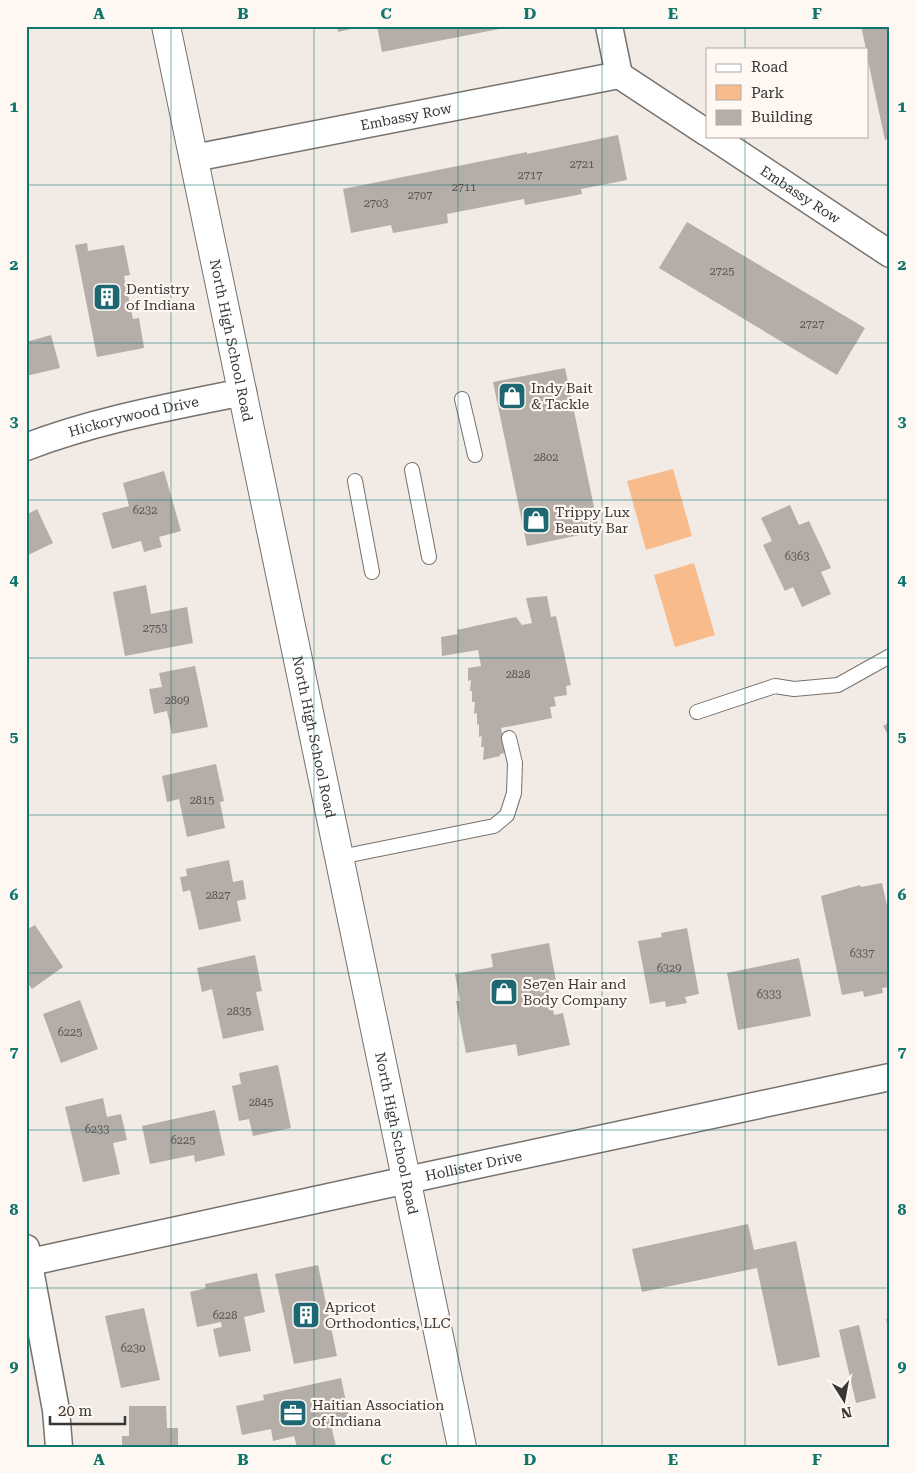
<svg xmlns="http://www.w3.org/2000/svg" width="916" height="1473" font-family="'Roboto Serif',serif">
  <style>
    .green { fill: #f8bc8c }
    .building { fill: #b4ada8 }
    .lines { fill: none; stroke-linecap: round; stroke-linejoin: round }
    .lane-casing { stroke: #77726d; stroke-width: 16 }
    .street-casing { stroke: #77726d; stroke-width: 29 }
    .secondary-casing { stroke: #77726d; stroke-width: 30 }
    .lane { stroke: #fff; stroke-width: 14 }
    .street { stroke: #fff; stroke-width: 26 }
    .secondary { stroke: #fff; stroke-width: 28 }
    .grid { fill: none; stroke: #0f766e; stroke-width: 1; stroke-opacity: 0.55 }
    .labels { text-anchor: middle; stroke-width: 4.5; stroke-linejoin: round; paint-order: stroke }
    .number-label { font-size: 11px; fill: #585452 }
    .street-label { font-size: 14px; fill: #393735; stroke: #fef7f2 }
    .poi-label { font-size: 14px; fill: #393735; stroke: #fef7f2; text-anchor: start }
    .neatline { fill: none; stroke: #0f766e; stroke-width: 2 }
    .grid-label { font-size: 16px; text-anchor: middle; font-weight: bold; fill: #0f766e }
  </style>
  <rect width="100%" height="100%" fill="#f1eae5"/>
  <path class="green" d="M673 469 692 536 646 550 627 481Z
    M694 563 715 635 675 647 654 575Z"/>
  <path class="building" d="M337 26H360V27L338 32Z
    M377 26H499V29L382 52Z
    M861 26H890V138L885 140 867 56V49H866Z
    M618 135 627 180 581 189 582 194 525 205 524 199 447 214 448 223 393 233 391 225 351 233 343 189 527 152V154Z
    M687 222 865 328 837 375 659 268Z
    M87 243 88 251 124 245 130 275 124 276 133 319 139 318 144 348 97 357 75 245Z
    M51 335 60 368 26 376V342Z
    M565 368 599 531 527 546 493 382Z
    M164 471 181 531 159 537 162 547 144 552 141 541 112 549 102 513 129 506 123 483Z
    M790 505 799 525 809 521 831 568 821 572 831 594 802 607 793 587 785 591 763 545 772 541 761 518Z
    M37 509 53 543 26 556V515Z
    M146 585 151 614 187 607 193 643 125 656 113 592Z
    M547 596 551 617 556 616 571 685 566 686 567 695 554 697 556 706 550 707 552 718 501 728 506 753 500 754V756L483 760 484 747H481L482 736 479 737V724L477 725V713L474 714 475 702H472V691H470L471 680 468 681V668L481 666 478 650 442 656 441 637 458 634 457 630 516 617 522 625 532 623 526 598Z
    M195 666 208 727 172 734 167 711 154 714 149 689 162 687 159 673Z
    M890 722V738L883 726Z
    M216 764 224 801 220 802 225 828 187 837 179 799 167 802 162 776Z
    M229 860 233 882 243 880 246 899 237 901 241 921 199 930 190 890 183 892 180 877 187 876 186 869Z
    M882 883 890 919V987L882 988 883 993 864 997 863 991 842 995 821 896 860 885 861 887Z
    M35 925 63 967 32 989 26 981V930Z
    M687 928 699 994 685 997 687 1003 666 1007 665 1001 650 1004 638 941 662 937 661 933Z
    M549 943 556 981 547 982 554 1015 563 1013 570 1045 518 1056 516 1044 466 1053 456 1001H460L455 974 493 967 491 954Z
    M255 955 262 991 256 992 264 1030 223 1039 212 989 202 992 197 968Z
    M799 958 811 1016 738 1030 727 973Z
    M80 1000 98 1049 61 1063 43 1014Z
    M278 1065 291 1128 253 1136 249 1119 239 1121 232 1086 241 1084 239 1073Z
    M103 1098 107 1117 121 1114 127 1140 113 1143 120 1174 83 1182 65 1107Z
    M215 1110 225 1155 195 1162 194 1155 150 1164 142 1126Z
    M748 1224 754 1250 796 1241 820 1357 778 1366 757 1268 642 1292 632 1249Z
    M318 1265 337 1356 294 1364 275 1274Z
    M257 1273 265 1312 244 1317 251 1351 219 1357 213 1329 222 1327 221 1322 197 1327 190 1292 206 1288 205 1284Z
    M144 1308 160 1380 121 1388 105 1316Z
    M890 1318V1334H889L886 1319Z
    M859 1325 876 1398 856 1403 839 1330Z
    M341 1378 350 1421 331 1425 336 1446 297 1447 294 1436 273 1441 271 1429 242 1435 236 1406 264 1400 263 1395Z
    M129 1406H166L167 1428H178V1447H122V1436H129Z"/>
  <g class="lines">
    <defs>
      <path id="lane" d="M462 399 475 455
        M412 470 429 557
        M355 481 372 572
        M697 712 775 686 794 689 838 685 890 656
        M340 857 494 826 507 815 514 793 515 763 509 738"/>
      <g id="street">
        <path d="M609 26 619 75 707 133"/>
        <path id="s1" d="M712 136 890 254"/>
        <path id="s2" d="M194 158 619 75"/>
        <path id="s3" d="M26 447C96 420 170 407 243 392"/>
        <path d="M26 1248 56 1410 59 1447"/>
        <path id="s4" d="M26 1263 407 1180 890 1077"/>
      </g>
      <g id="secondary">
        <path id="s5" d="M166 26 462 1447"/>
      </g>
    </defs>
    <use href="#lane" class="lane-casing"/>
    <use href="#street" class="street-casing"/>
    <use href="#secondary" class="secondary-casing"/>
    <use href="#lane" class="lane"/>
    <use href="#street" class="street"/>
    <use href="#secondary" class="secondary"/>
  </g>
  <path class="grid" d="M171 26V1447M314 26V1447M458 26V1447M602 26V1447M745 26V49M745 136V1447M26 185H890M26 343H890M26 500H890M26 658H890M26 815H890M26 973H890M26 1130H890M26 1288H890"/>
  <defs>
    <symbol id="building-square" viewBox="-11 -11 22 22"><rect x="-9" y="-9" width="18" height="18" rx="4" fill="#1d6772" stroke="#fef7f2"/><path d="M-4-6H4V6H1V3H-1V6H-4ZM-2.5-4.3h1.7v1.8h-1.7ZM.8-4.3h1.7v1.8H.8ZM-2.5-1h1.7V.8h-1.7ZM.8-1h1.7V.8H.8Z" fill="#fff"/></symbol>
    <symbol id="shop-square" viewBox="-11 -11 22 22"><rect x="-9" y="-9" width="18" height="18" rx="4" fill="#1d6772" stroke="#fef7f2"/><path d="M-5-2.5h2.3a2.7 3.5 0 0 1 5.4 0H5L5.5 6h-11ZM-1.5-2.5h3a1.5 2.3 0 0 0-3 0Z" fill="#fff"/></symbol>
    <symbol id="office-square" viewBox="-11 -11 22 22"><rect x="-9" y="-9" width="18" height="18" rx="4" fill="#1d6772" stroke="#fef7f2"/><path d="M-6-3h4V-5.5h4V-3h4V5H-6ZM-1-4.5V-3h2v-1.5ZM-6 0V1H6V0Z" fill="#fff"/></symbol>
  </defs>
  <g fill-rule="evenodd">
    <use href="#building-square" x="91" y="281" width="32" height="32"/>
    <use href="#shop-square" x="496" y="380" width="32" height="32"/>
    <use href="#shop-square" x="520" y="504" width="32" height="32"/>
    <use href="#shop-square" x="488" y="976" width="32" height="32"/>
    <use href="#building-square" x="290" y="1299" width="32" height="32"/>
    <use href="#office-square" x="277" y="1397" width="32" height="32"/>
  </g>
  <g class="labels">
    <g class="number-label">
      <text x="582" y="168">2721</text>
      <text x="530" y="179">2717</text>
      <text x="464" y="191">2711</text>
      <text x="420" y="199">2707</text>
      <text x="376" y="207">2703</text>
      <text x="722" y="275">2725</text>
      <text x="812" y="328">2727</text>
      <text x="546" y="461">2802</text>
      <text x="145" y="514">6232</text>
      <text x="797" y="560">6363</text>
      <text x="155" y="632">2753</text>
      <text x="518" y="678">2828</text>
      <text x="177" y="704">2809</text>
      <text x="202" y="804">2815</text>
      <text x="218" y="899">2827</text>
      <text x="862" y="957">6337</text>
      <text x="669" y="972">6329</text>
      <text x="769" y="998">6333</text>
      <text x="239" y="1015">2835</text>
      <text x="70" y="1036">6225</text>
      <text x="261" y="1106">2845</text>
      <text x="97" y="1133">6233</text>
      <text x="183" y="1144">6225</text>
      <text x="225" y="1319">6228</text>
      <text x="133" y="1352">6230</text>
    </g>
    <g class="street-label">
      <text dy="5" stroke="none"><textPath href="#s2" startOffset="216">Embassy Row</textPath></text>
      <text dy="5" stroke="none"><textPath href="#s1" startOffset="106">Embassy Row</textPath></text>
      <text dy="5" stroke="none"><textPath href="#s5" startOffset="321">North High School Road</textPath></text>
      <text dy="5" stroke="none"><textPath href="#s3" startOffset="112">Hickorywood Drive</textPath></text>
      <text dy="5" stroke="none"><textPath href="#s5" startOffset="726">North High School Road</textPath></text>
      <text dy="5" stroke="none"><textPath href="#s5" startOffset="1131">North High School Road</textPath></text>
      <text dy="5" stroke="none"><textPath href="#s4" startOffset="458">Hollister Drive</textPath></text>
    </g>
    <g class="poi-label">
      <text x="126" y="294">Dentistry<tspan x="126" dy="16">of Indiana</tspan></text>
      <text x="531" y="393">Indy Bait<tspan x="531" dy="16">&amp; Tackle</tspan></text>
      <text x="555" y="517">Trippy Lux<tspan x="555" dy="16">Beauty Bar</tspan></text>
      <text x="523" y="989">Se7en Hair and<tspan x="523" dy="16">Body Company</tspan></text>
      <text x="325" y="1312">Apricot<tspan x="325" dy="16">Orthodontics, LLC</tspan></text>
      <text x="312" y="1410">Haitian Association<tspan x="312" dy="16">of Indiana</tspan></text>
    </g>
  </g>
  <rect width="916" height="1473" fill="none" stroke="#fef7f2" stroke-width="55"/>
  <rect x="706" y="48" width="162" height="90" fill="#fef7f2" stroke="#afaaa6"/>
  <rect x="716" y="64" width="25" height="8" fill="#ffffff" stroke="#afaaa6"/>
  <text x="751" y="72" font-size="15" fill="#393735">Road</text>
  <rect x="716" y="85" width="25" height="15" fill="#f8bc8c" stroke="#afaaa6"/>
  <text x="751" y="98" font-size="15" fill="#393735">Park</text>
  <rect x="716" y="110" width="25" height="15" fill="#b4ada8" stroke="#afaaa6"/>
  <text x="751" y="122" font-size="15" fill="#393735">Building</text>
  <g transform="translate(844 1400) rotate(169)" stroke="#fef7f2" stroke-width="4" paint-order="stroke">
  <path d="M0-4L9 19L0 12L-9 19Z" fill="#393735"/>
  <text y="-8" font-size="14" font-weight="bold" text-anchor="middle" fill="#393735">N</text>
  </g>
  <path d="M50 1416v8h75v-8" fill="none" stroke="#393735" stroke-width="2.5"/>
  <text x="58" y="1416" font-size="15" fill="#393735" stroke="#fef7f2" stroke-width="4" paint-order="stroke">20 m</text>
  <rect x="28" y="28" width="860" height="1418" class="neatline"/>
  <g class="grid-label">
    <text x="99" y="19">A</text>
    <text x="243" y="19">B</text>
    <text x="386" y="19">C</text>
    <text x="530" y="19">D</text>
    <text x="673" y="19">E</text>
    <text x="817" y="19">F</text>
    <text x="14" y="112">1</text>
    <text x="902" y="112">1</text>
    <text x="14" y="270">2</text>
    <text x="902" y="270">2</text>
    <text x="14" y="427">3</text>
    <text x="902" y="427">3</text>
    <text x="14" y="585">4</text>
    <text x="902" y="585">4</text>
    <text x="14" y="742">5</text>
    <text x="902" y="742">5</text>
    <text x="14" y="900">6</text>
    <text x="902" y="900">6</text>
    <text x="14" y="1057">7</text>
    <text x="902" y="1057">7</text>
    <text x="14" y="1215">8</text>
    <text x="902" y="1215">8</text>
    <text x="14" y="1372">9</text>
    <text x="902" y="1372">9</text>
    <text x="99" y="1465">A</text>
    <text x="243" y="1465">B</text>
    <text x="386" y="1465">C</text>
    <text x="530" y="1465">D</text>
    <text x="673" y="1465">E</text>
    <text x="817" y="1465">F</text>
  </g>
</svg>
